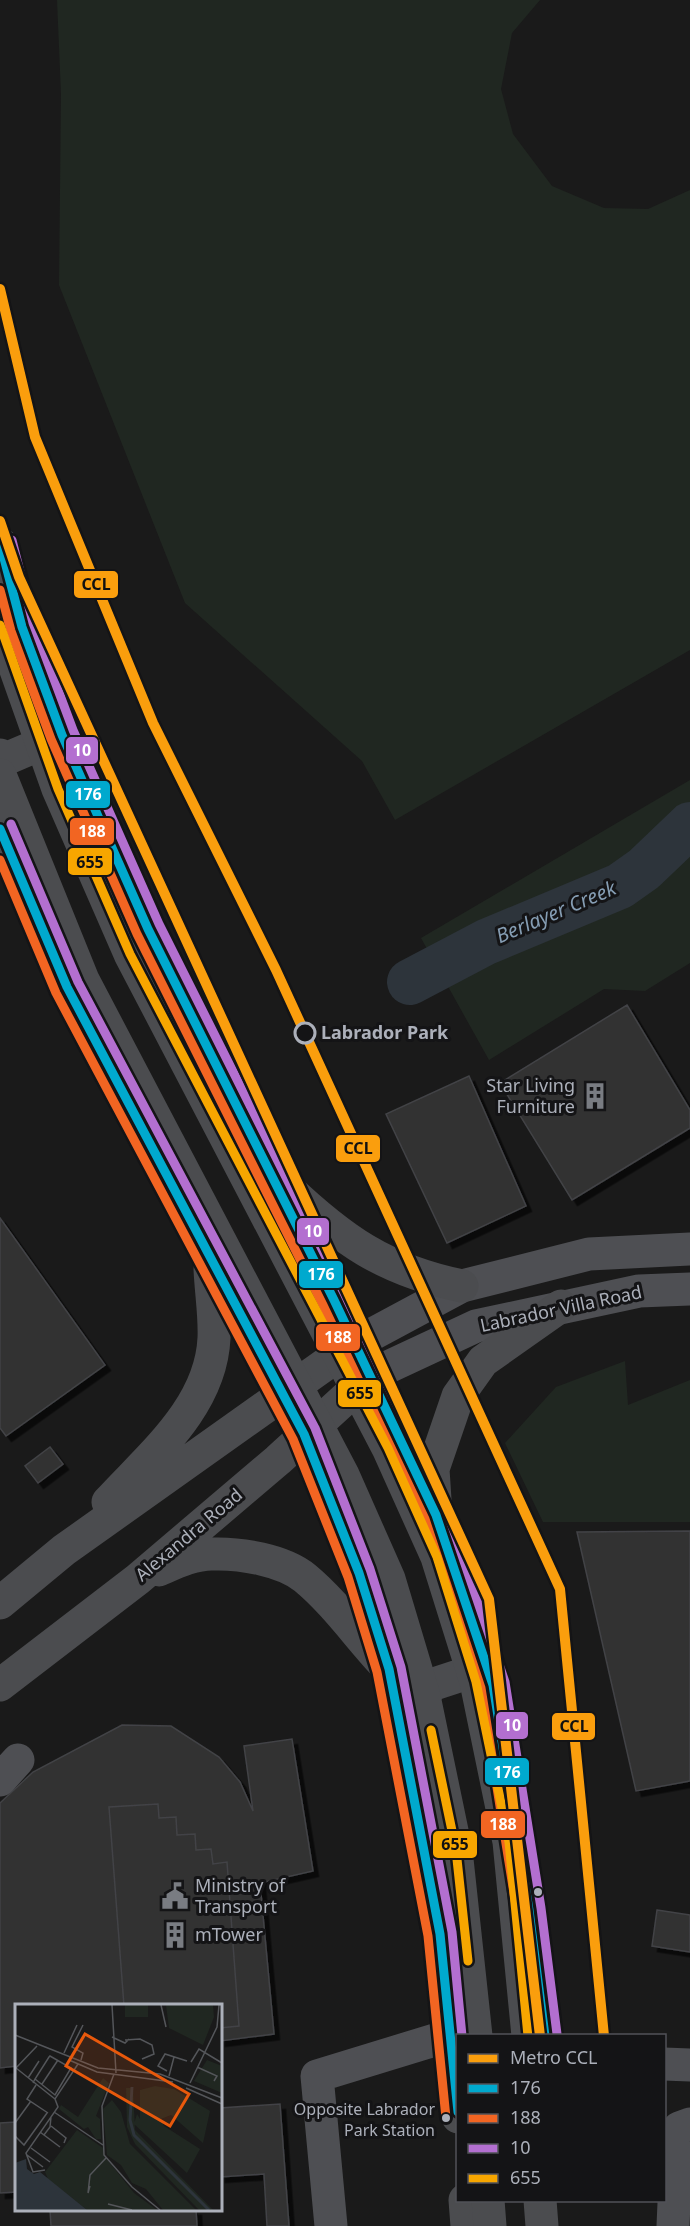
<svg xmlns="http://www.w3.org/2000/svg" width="690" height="2226" font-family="'Noto Sans',sans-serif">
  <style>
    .green { fill: #202721 }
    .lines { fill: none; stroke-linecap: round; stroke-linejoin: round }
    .river { stroke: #2d343b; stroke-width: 46 }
    .building { fill: #323232; stroke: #424346; stroke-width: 1.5; filter: url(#shadow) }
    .minor { stroke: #4e4f53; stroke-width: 33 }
    .major { stroke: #4b4c4f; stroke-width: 33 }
    .highway { stroke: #4b4c4f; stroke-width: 33 }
    .highway-bridge { stroke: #4b4c4f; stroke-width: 33 }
    .bus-1-casing { stroke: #141416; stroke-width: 14 }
    .bus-2-casing { stroke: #141416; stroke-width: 14 }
    .bus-3-casing { stroke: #141416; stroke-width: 14 }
    .bus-4-casing { stroke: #141416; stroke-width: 14 }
    .bus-1 { stroke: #00a9ce; stroke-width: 9 }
    .bus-2 { stroke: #f26522; stroke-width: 9 }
    .bus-3 { stroke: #b36fd0; stroke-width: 9 }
    .bus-4 { stroke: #f7a600; stroke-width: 9 }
    .metro-1-casing { stroke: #141416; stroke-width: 15 }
    .metro-1 { stroke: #fa9e0d; stroke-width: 10 }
    .stop-dot { fill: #141416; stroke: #acb0ba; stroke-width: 3 }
    .bus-dot { fill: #acb0ba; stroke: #141416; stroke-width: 2 }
    .labels { text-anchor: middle; stroke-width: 6; stroke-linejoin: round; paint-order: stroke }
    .bus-label { font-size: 16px; fill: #acb0ba; stroke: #141416; text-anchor: end }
    .stop-label { font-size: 18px; font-weight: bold; fill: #acb0ba; stroke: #141416; text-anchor: start }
    .poi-label { font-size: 18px; fill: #acb0ba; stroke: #141416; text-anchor: start }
    .street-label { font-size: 18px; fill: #acb0ba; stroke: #141416 }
    .water-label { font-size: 20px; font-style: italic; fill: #859db3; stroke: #141416 }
    .inset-river { fill: none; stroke: #2d343b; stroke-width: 3 }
    .inset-road { fill: none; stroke: #54565a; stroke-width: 1.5 }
    .view { fill: #e8590c; fill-opacity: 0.15; stroke: #e8590c; stroke-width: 3 }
    .inset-edge { fill: none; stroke: #acb0ba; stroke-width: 3 }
    .line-badge { stroke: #141416; stroke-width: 2 }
    .badge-label { font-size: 16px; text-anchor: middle; font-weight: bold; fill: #fff }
    .pale-badge-label { font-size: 16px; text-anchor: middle; font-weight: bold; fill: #111 }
  </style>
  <defs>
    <filter id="shadow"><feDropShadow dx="5.5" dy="5.5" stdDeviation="0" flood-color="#0009"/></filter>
  </defs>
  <rect width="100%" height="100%" fill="#1a1a1a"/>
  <path class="green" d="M57 0H540L512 33 501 89 513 134 552 186 604 208 648 209 690 190V650L395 820 362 761 185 603 59 285 61 94Z
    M690 780V963L645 991 604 989 489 1060 421 938Z
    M625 1361 628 1405 690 1380V1522H543L505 1443 556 1387Z"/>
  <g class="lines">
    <path class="river" d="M410 982 486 942 620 886 644 869 690 825"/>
  </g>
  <path class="building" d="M627 1005 690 1110V1128L572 1200 500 1083Z
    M469 1076 526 1206 447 1243 386 1114Z
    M0 1218 105 1365 6 1436 0 1428Z
    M50 1447 63 1464 38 1483 25 1466Z
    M690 1531V1781L636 1791 577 1532Z
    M122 1725 171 1726 219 1757 240 1782 253 1811 244 1746 292 1739 313 1871 260 1883 274 2034 220 2041V2006H16V2066L0 2068V1803L33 1772Z
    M158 1804 159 1818 176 1817 177 1835 195 1834 196 1850 211 1849 213 1864 227 1862 239 2026 220 2028V2006H124L109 1807Z
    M657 1910 690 1915V1952L652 1946Z
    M280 2104 289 2226H267L264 2174 220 2177V2108Z
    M16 2122V2192L0 2193V2123Z
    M50 2210H196L197 2226H51Z"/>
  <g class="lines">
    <path class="minor" d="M354 1344 462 1286 589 1254 690 1249
      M371 1375 476 1326 639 1291 690 1289
      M0 1780 18 1760
      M664 2064 690 2065
      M331 2226 317 2076 451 2035
      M673 2226 677 2134 679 2128 690 2124"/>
    <path class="major" d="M0 543C7 571 13 600 22 627 46 704 81 777 113 850 207 1061 321 1262 416 1472
      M0 755 8 758 62 735
      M0 829 67 987 304 1434 359 1573 389 1669 440 1934 458 2117
      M285 1186C342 1240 384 1270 462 1286
      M108 1502C151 1455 211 1407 214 1338 215 1316 211 1292 210 1269
      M436 1515 433 1469 458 1396 483 1361 561 1306
      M159 1570C175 1563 193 1554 212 1554 240 1553 283 1560 305 1578 334 1602 358 1636 383 1663
      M0 1603 64 1550 354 1344
      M0 1685 138 1579 278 1460 371 1375
      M411 1718 431 1685 486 1667
      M465 2200 467 2226"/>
    <path class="highway" d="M488 2200 490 2226
      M540 2200 542 2226"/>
    <path class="highway-bridge" d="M0 625 58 789 130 954 388 1448 437 1557 476 1682 509 1842 528 2036
      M0 775 83 980 343 1475 389 1579 424 1696 456 1850 476 2036"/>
    <defs>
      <path id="bus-1" d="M0 543 22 627 62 735 148 929 334 1300 436 1515 493 1685 529 1910 545 2036
        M0 829 67 987 304 1434 359 1573 389 1669 440 1934 458 2112"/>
      <path id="bus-2" d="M0 590 11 631 51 739 137 934 323 1305 425 1519 481 1688 517 1912 533 2036
        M0 860 56 993 293 1439 348 1577 377 1672 428 1936 446 2118"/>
      <path id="bus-3" d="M12 540 33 623 73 730 159 924 345 1295 447 1511 505 1682 541 1908 557 2034
        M11 824 78 982 315 1428 370 1569 401 1667 452 1932 462 2036"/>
      <path id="bus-4" d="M0 625 58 789 130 954 388 1448 437 1557 476 1682 509 1842 528 2036
        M431 1730 456 1850 468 1961"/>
    </defs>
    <use href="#bus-1" class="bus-1-casing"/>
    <use href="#bus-2" class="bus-2-casing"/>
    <use href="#bus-3" class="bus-3-casing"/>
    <use href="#bus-4" class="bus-4-casing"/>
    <use href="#bus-1" class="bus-1"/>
    <use href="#bus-2" class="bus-2"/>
    <use href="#bus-3" class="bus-3"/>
    <use href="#bus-4" class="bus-4"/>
    <defs>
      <path id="metro-1" d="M0 289 35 437 153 723 276 970 560 1589 604 2036
        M0 521 19 577 489 1599 540 2036"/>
    </defs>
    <use href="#metro-1" class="metro-1-casing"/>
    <use href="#metro-1" class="metro-1"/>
  </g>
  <defs>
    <symbol id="building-bare" viewBox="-9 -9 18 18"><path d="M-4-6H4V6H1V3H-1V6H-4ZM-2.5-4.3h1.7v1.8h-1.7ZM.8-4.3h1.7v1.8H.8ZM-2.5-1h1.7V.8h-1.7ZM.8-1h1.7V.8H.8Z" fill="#797c82" stroke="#141416" stroke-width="2.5" paint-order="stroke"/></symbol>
    <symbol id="civic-bare" viewBox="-9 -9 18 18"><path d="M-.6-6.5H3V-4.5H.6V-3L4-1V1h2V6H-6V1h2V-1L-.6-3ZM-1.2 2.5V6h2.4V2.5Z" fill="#797c82" stroke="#141416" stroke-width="2.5" paint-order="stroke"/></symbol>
  </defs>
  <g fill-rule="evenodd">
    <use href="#building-bare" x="576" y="1077" width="38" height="38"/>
    <use href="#civic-bare" x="156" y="1877" width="38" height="38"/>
    <use href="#building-bare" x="156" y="1916" width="38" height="38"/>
  </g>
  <circle class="stop-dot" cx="305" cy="1033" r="10"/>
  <g class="bus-dot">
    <circle cx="538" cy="1892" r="5"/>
    <circle cx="446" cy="2118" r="5"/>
  </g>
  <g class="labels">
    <g class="bus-label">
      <text x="435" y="2115">Opposite Labrador<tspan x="435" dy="21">Park Station</tspan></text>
    </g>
    <g class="stop-label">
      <text x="321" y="1039">Labrador Park</text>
    </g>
    <g class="poi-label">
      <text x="575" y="1092" text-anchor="end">Star Living<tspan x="575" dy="21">Furniture</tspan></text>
      <text x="195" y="1892">Ministry of<tspan x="195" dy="21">Transport</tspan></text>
      <text x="195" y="1941">mTower</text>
    </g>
    <g class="street-label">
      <text transform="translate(561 1309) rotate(-12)" y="6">Labrador Villa Road</text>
      <text transform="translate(189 1535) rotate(-40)" y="6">Alexandra Road</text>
    </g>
    <g class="water-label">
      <text transform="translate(556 912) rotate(-23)" y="7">Berlayer Creek</text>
    </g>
  </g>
  <g transform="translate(15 2004)">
    <rect width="207" height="207" fill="#1a1a1a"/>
    <path d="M110 1H133V13H110ZM151 1H198L199 13 188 41 154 24ZM192 56 207 62V89L179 77ZM88 74 94 79 81 112 85 115 86 135H81L73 123 69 125 44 105 46 101 63 113ZM140 82 159 85 195 107 188 139 156 111 146 115 149 122 185 145 172 169 119 120 122 110 125 115V86ZM111 84H118L120 126 198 206H184L120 140 112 123ZM97 96 106 108 115 140 181 206H148L131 185 117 179 106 161 92 151 88 105ZM62 126 88 144 90 153 119 189 142 206H72L33 175 30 168Z" fill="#202721"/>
    <path d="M11 155 12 165 19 170 25 168 72 206H0V159Z" fill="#2d343b"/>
    <path class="inset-river" d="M117 83 115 116 119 131 194 206"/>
    <path class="inset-road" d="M97 1 101 69M146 1 151 23M0 31 83 64 145 70 207 94M97 33 110 39 114 35M110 36 125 35 137 41 139 50 127 55M49 49 62 21M54 56 82 68 158 78M66 56 68 49 57 43 68 21M176 58 184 45 207 59M182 63 202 72 199 77M1 64 40 95 63 60M0 65 22 42M152 67 143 62 150 50 172 57M99 70 87 102 89 151 117 183 145 206M154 72 159 53M13 74 24 57M18 79 20 75 34 53 35 52 56 64 40 91 20 75M175 79 202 23 204 1M27 80 43 56M21 81 12 95 33 109M171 84 207 100M39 108 88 141M0 119 16 97M36 122 51 134 49 139M25 128 29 131 35 123 36 113M29 131 45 143M0 132 9 141 32 109M16 144 35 158M12 151 28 163M30 166 18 168 11 149 43 103 40 95M75 182 73 189 75 171 91 154M93 200 117 206"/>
    <path class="view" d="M70 30 174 90 155 122 51 62Z"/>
    <rect width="207" height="207" class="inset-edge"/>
  </g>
  <g class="line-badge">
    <rect x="73" y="570" width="46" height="29" rx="6" fill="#fa9e0d"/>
    <rect x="65" y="736" width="34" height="29" rx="6" fill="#b36fd0"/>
    <rect x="65" y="780" width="46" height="29" rx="6" fill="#00a9ce"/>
    <rect x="69" y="817" width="46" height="29" rx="6" fill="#f26522"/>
    <rect x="67" y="847" width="46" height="29" rx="6" fill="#f7a600"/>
    <rect x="335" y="1134" width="46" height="29" rx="6" fill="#fa9e0d"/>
    <rect x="296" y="1217" width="34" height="29" rx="6" fill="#b36fd0"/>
    <rect x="298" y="1260" width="46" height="29" rx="6" fill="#00a9ce"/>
    <rect x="315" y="1323" width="46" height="29" rx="6" fill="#f26522"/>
    <rect x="337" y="1379" width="45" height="29" rx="6" fill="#f7a600"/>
    <rect x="495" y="1711" width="34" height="29" rx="6" fill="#b36fd0"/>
    <rect x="551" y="1712" width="45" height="29" rx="6" fill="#fa9e0d"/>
    <rect x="484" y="1757" width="46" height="29" rx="6" fill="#00a9ce"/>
    <rect x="480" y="1810" width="46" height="29" rx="6" fill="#f26522"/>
    <rect x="432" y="1830" width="46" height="29" rx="6" fill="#f7a600"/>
  </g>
  <g class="badge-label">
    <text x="82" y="756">10</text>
    <text x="88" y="800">176</text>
    <text x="92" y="837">188</text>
    <text x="313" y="1237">10</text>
    <text x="321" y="1280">176</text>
    <text x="338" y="1343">188</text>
    <text x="512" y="1731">10</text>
    <text x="507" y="1778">176</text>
    <text x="503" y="1830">188</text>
  </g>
  <g class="pale-badge-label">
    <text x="96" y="590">CCL</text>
    <text x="90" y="868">655</text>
    <text x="358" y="1154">CCL</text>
    <text x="360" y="1399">655</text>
    <text x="574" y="1732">CCL</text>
    <text x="455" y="1850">655</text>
  </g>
  <rect x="456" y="2034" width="210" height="168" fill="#141416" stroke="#515258" stroke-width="1.5"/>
  <rect x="468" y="2054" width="30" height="9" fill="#fa9e0d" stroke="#515258" stroke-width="1.5"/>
  <text x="510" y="2064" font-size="18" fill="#acb0ba">Metro CCL</text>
  <rect x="468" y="2084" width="30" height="9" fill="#00a9ce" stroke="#515258" stroke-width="1.5"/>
  <text x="510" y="2094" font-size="18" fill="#acb0ba">176</text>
  <rect x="468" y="2114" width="30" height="9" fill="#f26522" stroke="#515258" stroke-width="1.5"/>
  <text x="510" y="2124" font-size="18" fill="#acb0ba">188</text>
  <rect x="468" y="2144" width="30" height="9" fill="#b36fd0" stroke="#515258" stroke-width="1.5"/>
  <text x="510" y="2154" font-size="18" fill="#acb0ba">10</text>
  <rect x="468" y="2174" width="30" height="9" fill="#f7a600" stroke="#515258" stroke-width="1.5"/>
  <text x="510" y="2184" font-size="18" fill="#acb0ba">655</text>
</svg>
